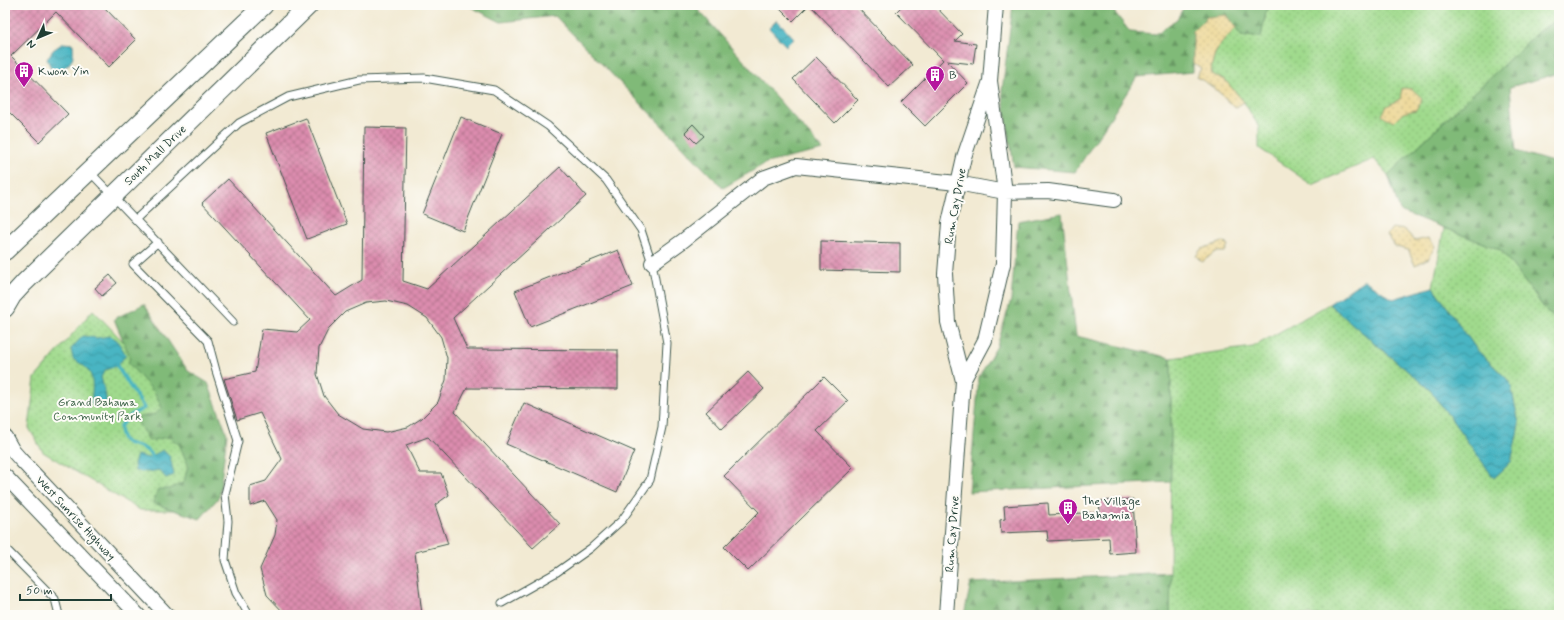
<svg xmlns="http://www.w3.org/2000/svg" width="1564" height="620" font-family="Mynerve,sans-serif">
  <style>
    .grass { fill: url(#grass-dots); stroke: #608c60 }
    .forest { fill: url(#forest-firs); stroke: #507c56 }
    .sand { fill: url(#sand-dots); stroke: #868c69 }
    .water { fill: url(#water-waves); stroke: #34797c }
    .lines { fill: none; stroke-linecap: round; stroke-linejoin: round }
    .stream { stroke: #48b5c3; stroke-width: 3.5 }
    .building { fill: url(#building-cross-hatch); fill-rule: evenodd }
    .service-casing { stroke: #3f574c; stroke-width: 9 }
    .minor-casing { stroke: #3f574c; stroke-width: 16 }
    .tertiary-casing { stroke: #3f574c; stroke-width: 20 }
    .service { stroke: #fff; stroke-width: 7 }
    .minor { stroke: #fff; stroke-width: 14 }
    .tertiary { stroke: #fff; stroke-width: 18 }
    .labels { text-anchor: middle; stroke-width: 4; stroke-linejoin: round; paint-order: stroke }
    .poi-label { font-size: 12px; fill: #1f3d34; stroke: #fdfcf7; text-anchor: start }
    .street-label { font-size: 12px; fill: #1f3d34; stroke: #fdfcf7 }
    .park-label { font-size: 12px; fill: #3f644a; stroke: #fdfcf7 }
  </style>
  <defs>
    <pattern id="grass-dots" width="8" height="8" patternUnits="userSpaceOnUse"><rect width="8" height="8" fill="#a0da8d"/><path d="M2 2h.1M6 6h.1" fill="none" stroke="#89bc7a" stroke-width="1.8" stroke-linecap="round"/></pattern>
    <pattern id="forest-firs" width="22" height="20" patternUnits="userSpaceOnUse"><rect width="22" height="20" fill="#80ba78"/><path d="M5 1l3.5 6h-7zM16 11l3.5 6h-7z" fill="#689863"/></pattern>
    <pattern id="sand-dots" width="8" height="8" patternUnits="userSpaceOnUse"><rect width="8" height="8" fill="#eeda9e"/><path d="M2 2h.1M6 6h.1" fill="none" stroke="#ccbc89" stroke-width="1.8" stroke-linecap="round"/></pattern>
    <pattern id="water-waves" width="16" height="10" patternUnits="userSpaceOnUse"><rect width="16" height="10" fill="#48b5c3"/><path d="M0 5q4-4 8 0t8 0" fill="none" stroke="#3b949f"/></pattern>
    <pattern id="building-cross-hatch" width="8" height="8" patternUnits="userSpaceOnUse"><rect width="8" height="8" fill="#dc8cae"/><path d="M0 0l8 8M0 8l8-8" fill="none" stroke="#b2748e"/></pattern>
  </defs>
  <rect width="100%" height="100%" fill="#fdfcf7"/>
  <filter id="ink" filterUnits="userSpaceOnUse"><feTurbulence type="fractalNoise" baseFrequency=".025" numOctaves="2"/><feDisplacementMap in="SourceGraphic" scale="8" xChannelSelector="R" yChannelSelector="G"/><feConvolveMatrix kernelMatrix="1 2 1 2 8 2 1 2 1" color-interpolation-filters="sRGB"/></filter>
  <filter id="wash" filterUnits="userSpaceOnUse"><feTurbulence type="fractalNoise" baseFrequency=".012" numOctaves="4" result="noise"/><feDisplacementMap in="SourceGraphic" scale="16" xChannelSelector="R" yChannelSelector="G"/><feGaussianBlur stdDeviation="0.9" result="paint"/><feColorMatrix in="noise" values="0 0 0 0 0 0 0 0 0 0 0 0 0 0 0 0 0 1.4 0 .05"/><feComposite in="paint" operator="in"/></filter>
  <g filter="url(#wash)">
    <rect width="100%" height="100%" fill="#f2ead3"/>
    <path class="grass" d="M1272 5H1559V19L1540 30 1388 175 1374 159 1312 185 1259 148V127L1244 102 1225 80 1211 74C1212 51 1220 44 1236 28L1241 36 1261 37 1266 12Z
      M1444 228 1501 250 1545 309 1559 324V615H1170L1171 358 1253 347 1329 304 1431 391 1494 478 1511 462 1519 424 1510 382 1477 350 1433 287Z
      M93 310 211 433 206 510H140L43 452 29 428 35 378Z"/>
    <path class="forest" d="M467 5H694L823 150 766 163 723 188 555 16 501 22Z
      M1013 5H1109L1130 32 1156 34 1177 19 1185 5H1272L1266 12 1261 37 1241 36 1226 15 1193 31V72L1137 77 1075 172 1014 167 1002 91Z
      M1553 23 1559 39V73L1510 87 1516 151 1559 164V324L1545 309 1501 250 1400 211 1388 175 1540 30Z
      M1062 213 1076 336 1171 358V482L969 492 979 377 997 346 1011 300 1018 221Z
      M144 304 188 371 208 383 227 434 219 497 200 519 153 503 158 489H170L184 482 188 465 179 444 168 437 149 441 135 418 155 414 162 408 155 393 128 363 130 357 114 319Z
      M1171 573 1170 615H964L971 583Z"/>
    <path class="sand" d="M1226 15 1236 28C1220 44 1212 51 1211 74L1225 80 1244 102 1235 108C1223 95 1211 84 1196 77L1201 69 1193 63V31L1207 17Z
      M1402 88 1412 89 1422 98 1416 110 1403 113 1394 122 1385 118 1382 115 1387 106 1400 99Z
      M1392 228 1405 230 1415 241 1428 238 1435 246 1429 258 1415 265 1411 257 1409 250 1396 247 1387 235Z
      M1223 242 1228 245 1225 252H1215L1202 262 1196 256 1201 249Z"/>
    <path class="water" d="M777 20 794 38 786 46 769 28Z
      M63 43 73 44C74 59 73 62 60 71L51 68 47 59 53 50Z
      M1364 280 1393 299 1433 287 1477 350 1510 382 1519 424 1511 462 1494 478 1431 391 1329 304Z
      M83 336 97 338 110 336 117 340 126 355 117 366 105 370 101 377 106 397V404L98 407 91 404C92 391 96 375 84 366 81 363 77 362 73 359L71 349Z
      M163 450 170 457 174 475 166 478 159 470 148 472 135 471 134 464 137 455 148 458Z"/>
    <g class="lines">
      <path class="stream" d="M117 366 144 408 131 415 120 426C121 449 131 441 145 449 148 451 150 454 152 456"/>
    </g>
    <g id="blocks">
      <path class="building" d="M10 5H102L136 40 109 67 56 12 11 56 68 114 39 142 5 108V9Z
        M777 5H809L793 21Z
        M810 5H855L913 65 889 87Z
        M903 5H934L962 34 955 41 976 44 973 64 947 61 968 83 925 126 901 102 943 60 896 12Z
        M816 57 858 100 835 123 793 79Z
        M461 117 502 134 463 231 422 214Z
        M306 118 347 224 307 239 266 133Z
        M693 124 704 136 696 143 685 132Z
        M364 127 406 128 403 281 427 289 560 167 586 196 453 318 467 349 618 350V389L467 388 455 412 560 524 533 548 428 437 406 445 420 473H441L449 495 435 505 448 544 415 552 422 615H286L267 595 260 569 275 535 277 520 265 501 250 506V486L266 481 282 459 260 413 237 420 224 379 255 372 262 329 297 332 310 320 202 203 228 179 336 296 362 280ZM386 301 408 306 427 318 441 337 447 358 446 380 438 402 422 418 408 427 386 432 363 429 338 414 324 396 317 374 319 348 329 328 345 312 366 303Z
        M821 241 900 243V272L821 270Z
        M618 250 633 286 530 327 515 291Z
        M110 275 117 283 102 296 95 288Z
        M748 372 764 389 722 429 706 412Z
        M824 377 848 401 817 431 853 468 748 571 724 547 759 512 724 476Z
        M524 403 634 451 617 492 506 444Z
        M1133 499 1136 552 1110 554 1109 538 1048 541 1047 531 1001 533 1000 520 1005 519 1004 506 1048 503 1049 515 1100 512 1099 501Z"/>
    </g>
  </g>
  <g filter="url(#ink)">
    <use href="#blocks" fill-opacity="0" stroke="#3f574c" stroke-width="1"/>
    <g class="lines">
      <defs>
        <path id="service" d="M90 172 233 322
          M136 219 239 123 288 97 359 80 424 78 494 90 548 126 606 180 641 230 652 263 667 343 662 427 650 480 622 520 591 548 557 572 502 603
          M158 242 133 264 208 341 216 371 238 441 225 494 228 521 225 560 236 593 249 615
          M5 548 55 599 59 615"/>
        <path id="minor" d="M652 263 684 240 763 178 796 166 957 183 1005 192 1048 191 1114 200
          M963 381 985 340 1003 264 1005 192 990 81 996 5
          M5 437 13 451 21 460 167 615
          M5 476 138 615
          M946 615 963 381 948 322 945 274 949 223 964 157 990 81"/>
        <path id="tertiary" d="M5 251 264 5
          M5 308 12 296 24 283 309 5"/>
      </defs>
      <use href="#service" class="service-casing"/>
      <use href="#minor" class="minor-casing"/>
      <use href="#tertiary" class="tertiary-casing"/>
      <use href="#service" class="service"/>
      <use href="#minor" class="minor"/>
      <use href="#tertiary" class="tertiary"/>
    </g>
  </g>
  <defs>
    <symbol id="building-pin" viewBox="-11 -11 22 30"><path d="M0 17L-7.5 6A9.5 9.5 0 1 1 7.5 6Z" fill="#b5179e" stroke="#fdfcf7"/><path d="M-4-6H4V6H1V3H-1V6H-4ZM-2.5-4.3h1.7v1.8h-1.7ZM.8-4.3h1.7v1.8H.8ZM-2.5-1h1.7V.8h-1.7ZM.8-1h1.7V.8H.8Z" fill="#fff"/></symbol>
  </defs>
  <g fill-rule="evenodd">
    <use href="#building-pin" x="13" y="60" width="22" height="30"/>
    <use href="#building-pin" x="924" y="64" width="22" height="30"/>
    <use href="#building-pin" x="1057" y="497" width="22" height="30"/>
  </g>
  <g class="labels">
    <g class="poi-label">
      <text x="38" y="75">Kwon Yin</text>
      <text x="949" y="79">B</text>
      <text x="1082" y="505">The Village<tspan x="1082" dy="14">Bahamia</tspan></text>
    </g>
    <g class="street-label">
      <text transform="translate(155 155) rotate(-44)" y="4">South Mall Drive</text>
      <text transform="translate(955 206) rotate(-80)" y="4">Rum Cay Drive</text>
      <text transform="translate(76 518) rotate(47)" y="4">West Sunrise Highway</text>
      <text transform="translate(952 534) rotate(-86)" y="4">Rum Cay Drive</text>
    </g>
    <g class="park-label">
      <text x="97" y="406">Grand Bahama<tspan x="97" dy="14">Community Park</tspan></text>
    </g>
  </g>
  <rect width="1564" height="620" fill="none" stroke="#fdfcf7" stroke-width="20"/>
  <g transform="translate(38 38) rotate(226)" stroke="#fdfcf7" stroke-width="3" paint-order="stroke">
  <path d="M0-3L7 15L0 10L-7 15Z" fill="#1f3d34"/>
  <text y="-6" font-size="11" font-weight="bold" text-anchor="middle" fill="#1f3d34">N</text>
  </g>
  <path d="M20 594v6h91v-6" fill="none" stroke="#1f3d34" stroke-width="2"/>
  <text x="26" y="594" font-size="12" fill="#1f3d34" stroke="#fdfcf7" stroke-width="3" paint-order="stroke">50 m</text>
</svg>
